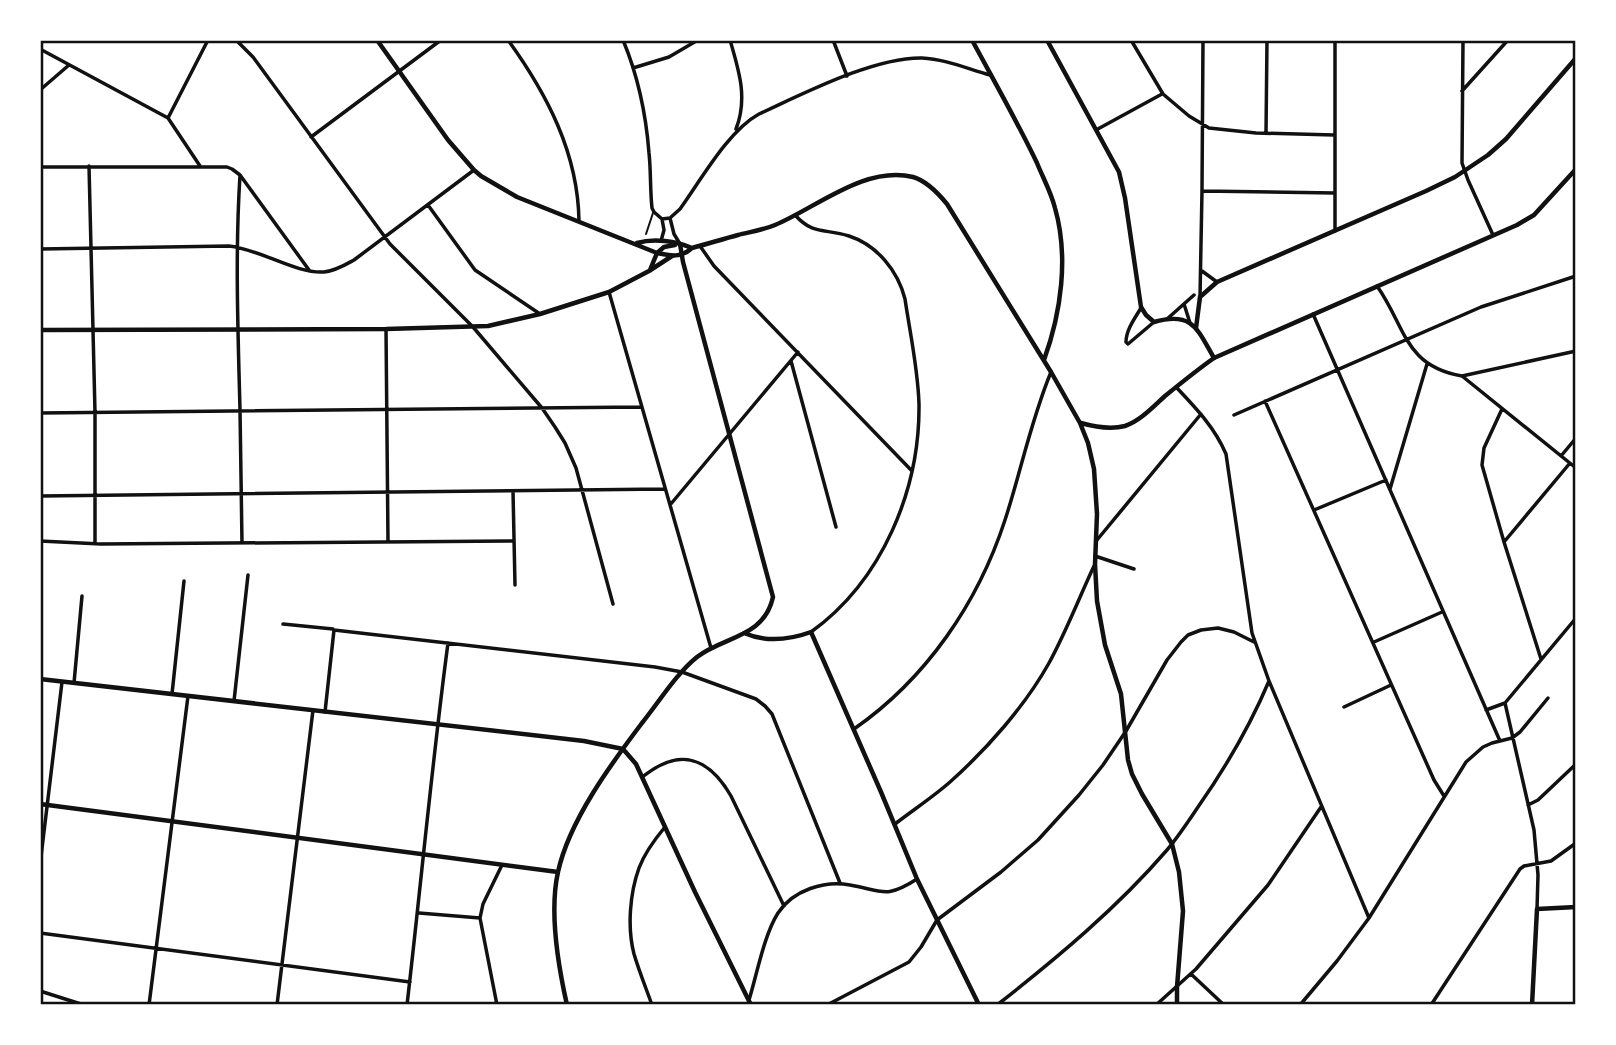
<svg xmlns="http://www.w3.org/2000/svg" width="1616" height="1045" font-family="Barlow,sans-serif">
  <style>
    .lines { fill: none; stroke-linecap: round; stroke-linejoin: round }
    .service { stroke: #111; stroke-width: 2 }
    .minor { stroke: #111; stroke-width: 3.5 }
    .tertiary { stroke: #111; stroke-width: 4.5 }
    .secondary { stroke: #111; stroke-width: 4.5 }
    .neatline { fill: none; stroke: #111; stroke-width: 2.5 }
  </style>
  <rect width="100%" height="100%" fill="#fff"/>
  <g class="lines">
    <path class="service" d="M646 234 653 213"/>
    <path class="minor" d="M236 40 253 57 390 244 473 327 542 408 555 427 565 443 576 468 613 604
      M508 40C547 94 578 153 579 221
      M623 40C638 76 646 114 649 153 651 171 650 190 652 208L654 212 662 219 670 218
      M730 40C739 71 748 98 736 129
      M833 40 847 76
      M1131 40 1163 94 1189 116 1209 128 1256 133 1334 135
      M1335 40V231
      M1463 40 1462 163 1468 180 1493 235
      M40 49 168 118 200 166
      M633 68 669 57 698 40
      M40 90 69 65
      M1462 91 1508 40
      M168 118 208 40
      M1096 130 1162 94
      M1266 133 1267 40
      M311 137 441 40
      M89 166 95 412V543
      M40 167H227L232 169 240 175 309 270
      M240 175C235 254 238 332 240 410 241 454 241 499 242 543
      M1202 191 1335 193
      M428 205 475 270 540 314
      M795 215C814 236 825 228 849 236 877 245 898 271 905 299 910 333 918 369 919 404 920 490 882 581 811 632
      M670 218 680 209C701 180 728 131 759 114 803 94 874 57 922 58 945 59 968 69 990 75
      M670 218 674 234 680 244
      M661 241 664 230 662 219
      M1576 241V247
      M700 246 714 266 912 471
      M40 249 229 246C260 249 296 274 324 272 335 271 345 265 354 260L474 170
      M1202 271 1217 282
      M1377 286C1406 327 1404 366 1462 376L1576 351
      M609 292 711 648
      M1200 297 1202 191 1203 40
      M1184 304 1190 323
      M1141 308C1135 318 1126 330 1126 342L1128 344 1154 322
      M1313 314 1500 741
      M1167 319 1194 295
      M386 329 388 542
      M791 361 836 527
      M1462 376 1576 468
      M1176 387C1196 408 1215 428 1226 454L1252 633 1269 681 1369 918
      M1265 401 1434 780 1444 796
      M1502 409 1484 448 1482 465 1504 542 1541 659
      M40 413 641 407
      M1234 415 1481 307 1576 276
      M1561 456 1576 438
      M1390 489 1427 364
      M513 491 515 585
      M40 496 665 489
      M670 505 798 352
      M1314 510 1386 480
      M1097 540 1201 414
      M40 541 101 544 514 541
      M1504 542 1570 463
      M1095 556 1134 569
      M283 624 333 629
      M1374 642 1442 612
      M74 683 82 596
      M172 694 184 581
      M234 701 248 575
      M1505 703 1534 830 1538 875 1537 909
      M1505 703 1576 618
      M1344 707 1391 685
      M1486 710 1505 703
      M325 712 334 630 655 667 682 672 756 699 765 706 772 714 840 883
      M854 729C926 679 978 603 1005 520 1021 471 1031 420 1051 372
      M642 777C648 773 654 768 661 765 693 749 716 770 731 796L784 906
      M1528 805 1538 800 1576 764
      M895 824C913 810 933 797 950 782 987 749 1025 706 1049 663 1066 632 1079 598 1094 566
      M40 865 62 682
      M419 913 480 918
      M40 933 410 982
      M1191 974 1224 1005
      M40 991 84 1005
      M749 1000C757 974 764 935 778 913 793 890 825 880 850 885 883 891 886 899 917 879
      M149 1005 188 696
      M277 1005 313 710
      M407 1005C421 884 432 763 448 643
      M497 1005 480 918 483 904 502 865
      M652 1005C646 988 639 971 634 954 627 927 630 893 639 868 645 852 655 839 665 827
      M827 1005 909 962 921 947 937 920 1001 872 1038 840 1079 795 1103 765 1126 731 1167 660 1181 642 1188 635 1201 630 1218 628 1234 632 1254 642
      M997 1005C1057 958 1117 908 1167 850 1178 837 1188 822 1198 807 1226 767 1250 726 1269 681
      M1156 1005 1196 969 1268 885 1321 807
      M1300 1005 1337 961 1369 918 1466 762 1483 747 1492 743 1512 738 1520 732 1548 698
      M1431 1005 1520 869 1524 866 1551 861 1576 843"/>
    <path class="tertiary" d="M650 270 657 253
      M1196 328 1200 297 1217 282 1426 191 1455 177 1488 155 1506 139 1576 58
      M40 330 386 329 488 326 540 314 609 292 649 271 672 256
      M1214 358 1517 225 1534 215 1576 169
      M744 633C767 643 789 640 811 632L881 792 917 879 979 1005
      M40 679 584 741 623 749 636 764 695 892 751 1005
      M40 804 558 872
      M567 1005C558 965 549 912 558 872 569 821 611 764 642 723 659 702 676 674 697 657 724 636 764 638 773 597L683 262 680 244
      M1532 1005 1537 909 1576 907"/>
    <path class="secondary" d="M377 40 448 140 474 170 481 176 517 197 657 253C671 256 681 258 692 248 707 244 723 239 738 235 750 232 763 230 775 225 816 208 865 165 913 177 927 181 938 193 947 204L1051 372 1080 423 1088 443 1094 469 1097 514 1095 564 1097 601 1105 645 1121 694 1128 760 1132 774 1142 794 1172 844 1179 872 1183 911 1177 987V1005
      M972 40C994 81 1017 121 1037 163 1043 178 1051 192 1055 208 1069 257 1061 313 1044 360
      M1047 40 1119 172 1125 198 1141 307 1146 315 1154 322C1193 311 1197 329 1214 358 1197 370 1181 383 1165 396 1153 407 1140 421 1125 426 1110 430 1095 427 1081 423
      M637 243C654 238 676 241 692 248
      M657 253 664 247 675 245"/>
  </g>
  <rect width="1616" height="1045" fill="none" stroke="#ffffff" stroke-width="84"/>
  <rect x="42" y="42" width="1532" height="961" class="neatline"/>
</svg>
